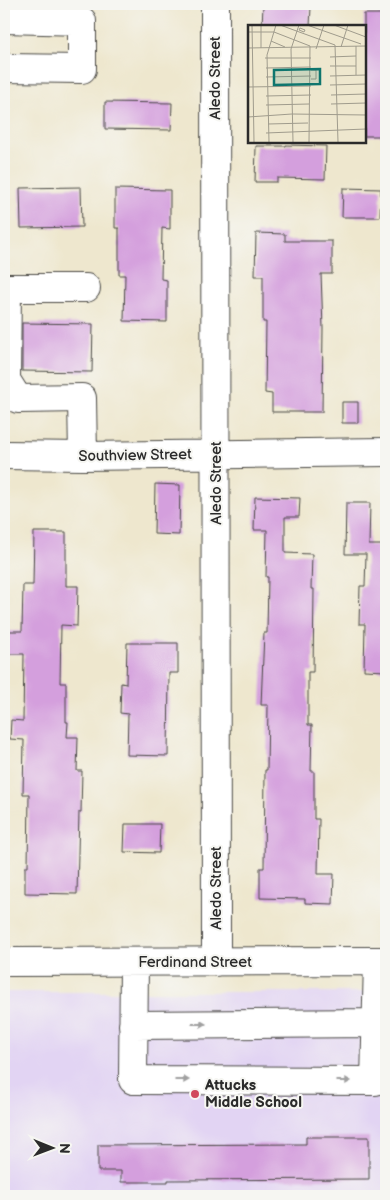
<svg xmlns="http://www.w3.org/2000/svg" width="390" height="1200" font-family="'Balsamiq Sans',sans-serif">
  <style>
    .built { fill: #e2d4f3 }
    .building { fill: #d49fdd }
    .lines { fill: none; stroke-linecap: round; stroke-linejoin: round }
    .minor-casing { stroke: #484743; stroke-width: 30 }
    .minor { stroke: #fff; stroke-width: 28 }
    .oneway { fill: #a0a0a0 }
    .poi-dot { fill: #d1495b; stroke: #f6f6f2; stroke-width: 2 }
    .labels { text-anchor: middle; stroke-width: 4; stroke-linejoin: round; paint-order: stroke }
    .street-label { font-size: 15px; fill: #2b2b2b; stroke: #f6f6f2 }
    .poi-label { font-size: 15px; font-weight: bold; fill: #2b2b2b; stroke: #f6f6f2; text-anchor: start }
    .inset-road { fill: none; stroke: #a09c8d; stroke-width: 1 }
    .view { fill: #0f766e; fill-opacity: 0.15; stroke: #0f766e; stroke-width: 2.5 }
    .inset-edge { fill: none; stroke: #2b2b2b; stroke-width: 2.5 }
  </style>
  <rect width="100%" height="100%" fill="#f6f6f2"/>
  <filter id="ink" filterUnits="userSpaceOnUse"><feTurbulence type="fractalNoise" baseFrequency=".02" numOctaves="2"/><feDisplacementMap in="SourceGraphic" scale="10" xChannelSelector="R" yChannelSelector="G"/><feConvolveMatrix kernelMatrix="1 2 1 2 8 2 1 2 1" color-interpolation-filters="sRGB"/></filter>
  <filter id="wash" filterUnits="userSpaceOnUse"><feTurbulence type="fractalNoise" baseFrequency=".0096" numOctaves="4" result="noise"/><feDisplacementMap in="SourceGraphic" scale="20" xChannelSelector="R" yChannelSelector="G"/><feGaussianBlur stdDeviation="1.12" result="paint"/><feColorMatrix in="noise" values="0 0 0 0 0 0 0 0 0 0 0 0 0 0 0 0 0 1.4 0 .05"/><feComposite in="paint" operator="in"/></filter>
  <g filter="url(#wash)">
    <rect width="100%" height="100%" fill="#eee7ce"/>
    <path class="built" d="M4 992H386V1196H4Z"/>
    <g id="blocks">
      <path class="building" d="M263 6 311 7 310 26H262Z
        M364 14H386V136H364Z
        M105 102 172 103 171 130 105 129Z
        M286 145 326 146 325 179 277 178V182H255L256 146H286Z
        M81 187 82 227 21 228 20 188Z
        M343 188 381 189 380 217H342Z
        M115 189 170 190V229L162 228 161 279 167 280V322L124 321 125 275H119V228H115Z
        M256 233 285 234V241H332V274H321L323 328 322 412H272V394L265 393 266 322H263V276H255Z
        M22 323 93 324 92 372 22 371Z
        M342 402H358V423H342Z
        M155 484 180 485 179 535 154 534Z
        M255 497 300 498 299 517H285V553L312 554 311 589H314L313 672H308V725H312L311 771H314V819H319L318 874H334L333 904 305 903V899L260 898V868H264L265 770H267L268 705H261L264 633H267L268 577H266L267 530H254Z
        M346 503H370L369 545H382V586L386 587V671L364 670 365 624H359L360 586H365L366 554H345Z
        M34 532H66V586H78L77 626 61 625 60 683H66V722H68L67 737H78L77 771H82L81 812H79L77 894 25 893V867H28L29 794H23L24 740 10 739 11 720 23 721 24 654H4V631H22L23 585H33Z
        M127 643H178V673H169L168 756 127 755 128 714 120 713 121 683 126 684Z
        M125 824H160L159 853 124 852Z
        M306 1137H369V1179L168 1180V1182H121V1171H98V1145L306 1144Z"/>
    </g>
  </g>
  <g filter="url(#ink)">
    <use href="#blocks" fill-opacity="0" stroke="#484743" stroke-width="1"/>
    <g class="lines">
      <defs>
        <path id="minor" d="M215 4 216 962
          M4 19 82 21V69L4 68
          M4 288H86
          M7 288 6 380 18 399 82 398 83 456
          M4 455 83 456 386 452
          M4 962 386 961
          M134 962 133 1080 375 1081 378 961
          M133 1025 376 1023"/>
      </defs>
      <use href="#minor" class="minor-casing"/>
      <use href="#minor" class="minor"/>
    </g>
    <defs><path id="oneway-solid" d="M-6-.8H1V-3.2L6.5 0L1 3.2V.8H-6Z" transform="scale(1.25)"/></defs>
    <g class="oneway">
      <use href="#oneway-solid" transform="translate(199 1024)"/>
      <use href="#oneway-solid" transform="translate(182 1080)"/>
      <use href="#oneway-solid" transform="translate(344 1081)"/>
    </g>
  </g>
  <circle class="poi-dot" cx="195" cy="1094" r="5"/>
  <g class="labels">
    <g class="street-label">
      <text transform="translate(215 78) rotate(-90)" y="5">Aledo Street</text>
      <text transform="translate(135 455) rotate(-1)" y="5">Southview Street</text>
      <text transform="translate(216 483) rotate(-90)" y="5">Aledo Street</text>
      <text transform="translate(216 888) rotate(-90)" y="5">Aledo Street</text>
      <text x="195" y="967">Ferdinand Street</text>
    </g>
    <g class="poi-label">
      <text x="205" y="1090">Attucks<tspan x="205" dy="17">Middle School</tspan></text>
    </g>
  </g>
  <g transform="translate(248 25)">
    <rect width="118" height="118" fill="#eee7ce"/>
    <path class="inset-road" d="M4 0 6 117M13 0V23M32 0 87 20 90 117M59 0 113 19M86 0 118 12M52 3 57 5 56 7 51 5ZM0 7H26L62 21 61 117M23 16 37 22M108 21V50M93 22 100 0M0 23 118 21M68 24 76 0M82 32 108 31M17 33H63M82 41H108M18 43 63 42M63 45H68V54H63M82 51 118 50M18 52 63 51M82 60 118 59M0 62 63 61M83 70 118 69M18 71 63 70M83 79 118 78M18 80 61 79M0 92 44 89 118 90M20 99 60 98M18 108 118 104M21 117 19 30 28 0M45 117 43 24 51 0"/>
    <path class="view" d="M72 44V59L26 60V45Z"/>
    <rect width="118" height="118" class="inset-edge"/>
  </g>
  <rect width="390" height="1200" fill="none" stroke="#f6f6f2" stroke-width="20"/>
  <g transform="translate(52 1148) rotate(91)" stroke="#f6f6f2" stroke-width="4" paint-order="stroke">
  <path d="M0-4L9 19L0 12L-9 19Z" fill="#2b2b2b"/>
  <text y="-8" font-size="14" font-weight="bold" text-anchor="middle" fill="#2b2b2b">N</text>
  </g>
</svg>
